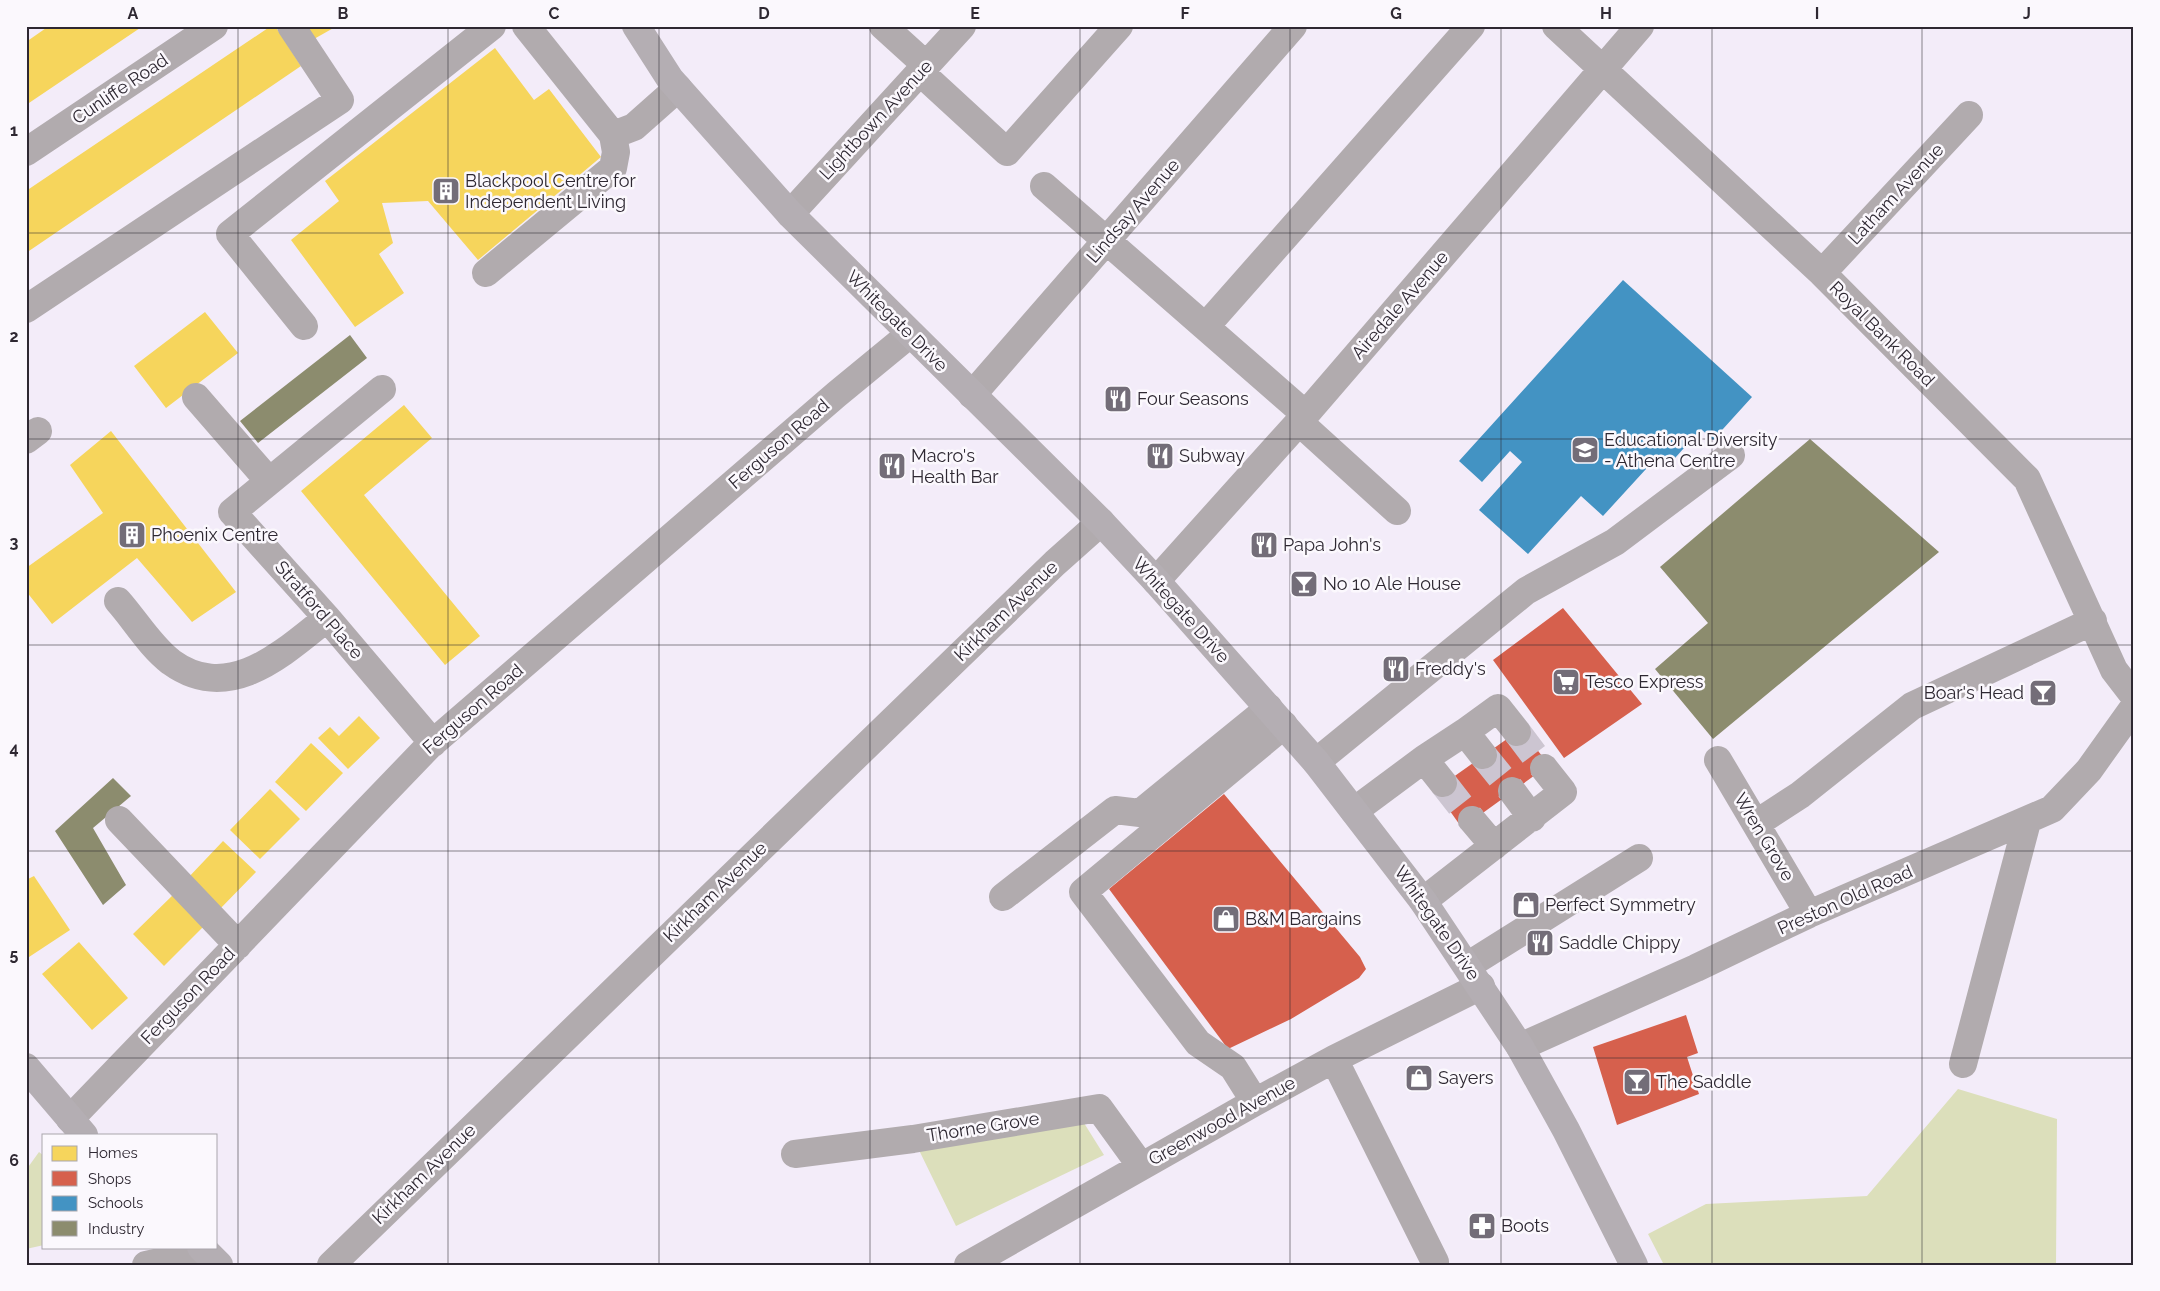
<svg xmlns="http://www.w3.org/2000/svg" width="2160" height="1291" font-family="Raleway,sans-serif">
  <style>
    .green { fill: #dcdfbb }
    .homes { fill: #f6d55c }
    .shops { fill: #d6604d }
    .schools { fill: #4393c3 }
    .industry { fill: #8c8c6e }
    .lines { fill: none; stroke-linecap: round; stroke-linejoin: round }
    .minor-tunnel { stroke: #ccc5d1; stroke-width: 28; stroke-dasharray: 28 14; stroke-linecap: butt }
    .minor { stroke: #b1abae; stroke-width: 28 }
    .major { stroke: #b4aeb3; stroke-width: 28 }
    .grid { fill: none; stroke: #2e2832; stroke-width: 1; stroke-opacity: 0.55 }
    .labels { text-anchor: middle; stroke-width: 5; stroke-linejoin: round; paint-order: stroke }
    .street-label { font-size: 18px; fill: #2e2832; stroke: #fbf8fd }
    .poi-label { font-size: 18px; fill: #2e2832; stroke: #fbf8fd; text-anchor: start }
    .neatline { fill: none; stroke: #2e2832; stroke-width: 2 }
    .grid-label { font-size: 16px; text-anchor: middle; font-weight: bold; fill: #2e2832 }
  </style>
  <rect width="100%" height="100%" fill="#f3ecf9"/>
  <path class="green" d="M1958 1089 2057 1119 2056 1265H1664L1648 1234 1706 1204 1867 1196Z
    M1084 1123 1104 1155 956 1226 917 1146Z
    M39 1152 44 1156V1245L26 1249V1170Z"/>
  <path class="homes" d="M49 26H143L26 105V42Z
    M271 26H275L301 66 26 253V191Z
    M306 26H337L314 39Z
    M495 48 534 100 549 89 601 157 478 260 428 201 382 203 393 243 379 254 404 293 355 327 291 240 339 201 325 181Z
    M205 312 238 353 166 408 134 366Z
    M404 405 432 438 364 495 480 636 445 665 301 491Z
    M111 431 236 592 192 622 137 558 52 624 26 591V568L103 513 70 465Z
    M359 716 380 738 348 769 318 738 330 727 339 736Z
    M311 743 343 773 306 811 275 782Z
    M270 789 300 819 260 859 230 830Z
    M223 841 256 872 218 911 186 880Z
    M34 876 70 930 29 957 26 952V880Z
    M175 893 206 924 164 966 133 934Z
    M79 942 128 998 92 1030 42 974Z"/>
  <path class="shops" d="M1563 608 1642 704 1564 758 1493 660Z
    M1521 729 1549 765 1462 828 1435 790Z
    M1224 794 1360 957 1366 969 1359 978 1291 1019 1228 1049 1109 889Z
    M1686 1015 1698 1053 1687 1057 1699 1094 1617 1125 1593 1047Z"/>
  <path class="schools" d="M1623 280 1752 397 1713 440 1701 429 1667 467 1657 457 1603 516 1581 496 1528 554 1479 510 1522 462 1510 451 1482 482 1459 461Z"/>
  <path class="industry" d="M350 335 367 358 258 443 240 421Z
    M1810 439 1939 552 1713 739 1655 669 1708 623 1660 567Z
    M113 778 131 796 93 828 126 885 103 905 55 831Z"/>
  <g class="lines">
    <path class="minor-tunnel" d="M1517 732 1544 768
      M1483 755 1512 791
      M1443 783 1472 820"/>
    <path class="minor" d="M526 26 613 135 634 127 678 88
      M883 26 926 65
      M1556 26 1822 273 2027 479 2114 670 2134 696
      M920 72 1007 152 1119 26
      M26 152 214 26
      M1044 186 1305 414
      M790 214 962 26
      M486 273 613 168 616 152 613 135
      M1822 273 1969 115
      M26 309 340 100 291 26
      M304 326 230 234 492 26
      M1206 326 1471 26
      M382 389 232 512 327 618 433 743
      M972 395 1293 26
      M196 397 269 481
      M1299 422 1397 511
      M26 440 38 431
      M1156 581 1299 422 1640 26
      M118 601C135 620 150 646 171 662 229 704 282 654 327 618
      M1465 732 1498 708 1517 732
      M1424 759 1443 783
      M1718 760 1809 914
      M1316 762 1526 591 1615 542 1731 455
      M1512 791 1532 818
      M1354 811 1424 759 1465 732 1483 755
      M119 820 238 945
      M1472 820 1494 846
      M1757 823 1800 795 1912 706 2093 621
      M1003 897 1115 810 1140 813 1269 708
      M1423 901 1563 792 1544 768
      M1467 966 1639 858
      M1520 1047 1696 968 1809 914 2052 809 2089 770 2134 707
      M1334 1059 1435 1262
      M1963 1064 2027 822
      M1255 1102 1233 1067 1198 1043 1083 892 1284 725
      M70 1119 428 747 837 394 910 334
      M795 1154 913 1139 1099 1108 1141 1166
      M146 1265 206 1252
      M331 1265 1055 563 1101 522
      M968 1265 1255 1102 1334 1059 1481 986"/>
    <path class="major" d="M636 26 670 79 790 214 1101 522 1156 581 1316 762 1423 901 1520 1047 1566 1130 1634 1265
      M26 1067 84 1135
      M201 1247 219 1265"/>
  </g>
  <path class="grid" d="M238 26V1265M448 26V1265M659 26V1265M870 26V1265M1080 26V1265M1290 26V1265M1501 26V1265M1712 26V1265M1922 26V1265M26 233H2134M26 439H2134M26 645H2134M26 851H2134M26 1058H2134"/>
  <defs>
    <symbol id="building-square" viewBox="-11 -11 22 22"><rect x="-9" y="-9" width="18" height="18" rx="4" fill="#736d78" stroke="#fbf8fd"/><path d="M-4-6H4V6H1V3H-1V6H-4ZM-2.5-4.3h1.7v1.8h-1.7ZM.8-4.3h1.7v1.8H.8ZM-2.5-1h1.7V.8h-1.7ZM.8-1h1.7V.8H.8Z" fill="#fff"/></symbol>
    <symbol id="restaurant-square" viewBox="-11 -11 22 22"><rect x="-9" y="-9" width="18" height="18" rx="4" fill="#736d78" stroke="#fbf8fd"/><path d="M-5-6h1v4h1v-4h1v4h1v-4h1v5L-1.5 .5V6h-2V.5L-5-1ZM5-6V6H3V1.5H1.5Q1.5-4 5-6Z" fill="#fff"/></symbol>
    <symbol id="school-square" viewBox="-11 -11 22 22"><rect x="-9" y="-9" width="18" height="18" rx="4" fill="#736d78" stroke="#fbf8fd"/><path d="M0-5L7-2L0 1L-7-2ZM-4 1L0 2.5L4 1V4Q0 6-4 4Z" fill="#fff"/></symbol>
    <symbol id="bar-square" viewBox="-11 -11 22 22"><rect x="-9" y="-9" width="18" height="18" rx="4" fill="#736d78" stroke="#fbf8fd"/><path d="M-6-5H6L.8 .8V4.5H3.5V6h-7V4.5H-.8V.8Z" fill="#fff"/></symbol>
    <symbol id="supermarket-square" viewBox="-11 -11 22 22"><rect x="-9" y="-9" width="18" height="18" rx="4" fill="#736d78" stroke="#fbf8fd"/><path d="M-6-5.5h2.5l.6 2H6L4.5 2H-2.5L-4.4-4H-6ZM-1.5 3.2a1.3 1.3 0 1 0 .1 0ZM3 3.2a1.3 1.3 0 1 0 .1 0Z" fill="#fff"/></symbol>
    <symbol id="shop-square" viewBox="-11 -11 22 22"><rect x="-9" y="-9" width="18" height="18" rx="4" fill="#736d78" stroke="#fbf8fd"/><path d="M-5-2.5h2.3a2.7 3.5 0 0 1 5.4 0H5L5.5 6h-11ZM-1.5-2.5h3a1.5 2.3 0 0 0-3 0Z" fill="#fff"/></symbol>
    <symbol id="pharmacy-square" viewBox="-11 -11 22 22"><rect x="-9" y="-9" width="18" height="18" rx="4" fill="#736d78" stroke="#fbf8fd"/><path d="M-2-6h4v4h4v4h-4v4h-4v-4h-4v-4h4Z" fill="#fff"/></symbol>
  </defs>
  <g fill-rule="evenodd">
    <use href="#building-square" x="430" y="175" width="32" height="32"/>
    <use href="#restaurant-square" x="1102" y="383" width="32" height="32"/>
    <use href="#school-square" x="1569" y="434" width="32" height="32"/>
    <use href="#restaurant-square" x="1144" y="440" width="32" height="32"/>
    <use href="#restaurant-square" x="876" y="450" width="32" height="32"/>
    <use href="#building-square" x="116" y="519" width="32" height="32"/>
    <use href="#restaurant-square" x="1248" y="529" width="32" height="32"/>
    <use href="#bar-square" x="1288" y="568" width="32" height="32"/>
    <use href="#restaurant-square" x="1380" y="653" width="32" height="32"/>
    <use href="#supermarket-square" x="1550" y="666" width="32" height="32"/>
    <use href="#bar-square" x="2027" y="677" width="32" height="32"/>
    <use href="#shop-square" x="1510" y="889" width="32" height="32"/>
    <use href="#shop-square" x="1210" y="903" width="32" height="32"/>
    <use href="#restaurant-square" x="1524" y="927" width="32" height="32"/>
    <use href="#shop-square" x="1403" y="1062" width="32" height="32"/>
    <use href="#bar-square" x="1621" y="1066" width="32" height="32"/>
    <use href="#pharmacy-square" x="1466" y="1210" width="32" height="32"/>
  </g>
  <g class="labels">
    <g class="street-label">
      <text transform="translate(120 89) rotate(-34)" y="6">Cunliffe Road</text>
      <text transform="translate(876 120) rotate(-47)" y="6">Lightbown Avenue</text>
      <text transform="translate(1896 194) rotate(-47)" y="6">Latham Avenue</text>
      <text transform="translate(1133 211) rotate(-49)" y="6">Lindsay Avenue</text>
      <text transform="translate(1400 305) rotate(-49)" y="6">Airedale Avenue</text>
      <text transform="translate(897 321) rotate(45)" y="6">Whitegate Drive</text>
      <text transform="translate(1882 334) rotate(45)" y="6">Royal Bank Road</text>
      <text transform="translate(779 444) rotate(-41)" y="6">Ferguson Road</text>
      <text transform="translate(319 610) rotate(49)" y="6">Stratford Place</text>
      <text transform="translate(1181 610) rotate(48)" y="6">Whitegate Drive</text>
      <text transform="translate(1006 611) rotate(-44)" y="6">Kirkham Avenue</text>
      <text transform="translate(473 709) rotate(-41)" y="6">Ferguson Road</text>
      <text transform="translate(1764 837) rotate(59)" y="6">Wren Grove</text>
      <text transform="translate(715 892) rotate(-44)" y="6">Kirkham Avenue</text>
      <text transform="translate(1845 900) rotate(-24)" y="6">Preston Old Road</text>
      <text transform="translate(1437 923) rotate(55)" y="6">Whitegate Drive</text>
      <text transform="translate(188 996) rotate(-46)" y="6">Ferguson Road</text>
      <text transform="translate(1222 1121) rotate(-29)" y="6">Greenwood Avenue</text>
      <text transform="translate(983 1127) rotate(-9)" y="6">Thorne Grove</text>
      <text transform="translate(424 1174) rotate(-44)" y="6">Kirkham Avenue</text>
    </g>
    <g class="poi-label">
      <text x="465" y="187">Blackpool Centre for<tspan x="465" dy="21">Independent Living</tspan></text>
      <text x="1137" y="405">Four Seasons</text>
      <text x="1604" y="446">Educational Diversity<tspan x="1604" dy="21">- Athena Centre</tspan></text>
      <text x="911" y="462">Macro's<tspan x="911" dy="21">Health Bar</tspan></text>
      <text x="1179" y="462">Subway</text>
      <text x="151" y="541">Phoenix Centre</text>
      <text x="1283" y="551">Papa John's</text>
      <text x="1323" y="590">No 10 Ale House</text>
      <text x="1415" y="675">Freddy's</text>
      <text x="1585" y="688">Tesco Express</text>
      <text x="2024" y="699" text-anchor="end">Boar's Head</text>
      <text x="1545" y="911">Perfect Symmetry</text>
      <text x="1245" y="925">B&amp;M Bargains</text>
      <text x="1559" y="949">Saddle Chippy</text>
      <text x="1438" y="1084">Sayers</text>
      <text x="1656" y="1088">The Saddle</text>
      <text x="1501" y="1232">Boots</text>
    </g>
  </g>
  <rect width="2160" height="1291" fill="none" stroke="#fbf8fd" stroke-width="55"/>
  <rect x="42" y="1134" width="175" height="115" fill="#fbf8fd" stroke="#a9a5ac"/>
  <rect x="52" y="1146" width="25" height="15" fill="#f6d55c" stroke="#a9a5ac"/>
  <text x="88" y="1158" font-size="15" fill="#2e2832">Homes</text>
  <rect x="52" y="1171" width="25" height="15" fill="#d6604d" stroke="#a9a5ac"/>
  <text x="88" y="1184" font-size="15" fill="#2e2832">Shops</text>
  <rect x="52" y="1196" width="25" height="15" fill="#4393c3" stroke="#a9a5ac"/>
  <text x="88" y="1208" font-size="15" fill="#2e2832">Schools</text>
  <rect x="52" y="1221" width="25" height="15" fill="#8c8c6e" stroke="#a9a5ac"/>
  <text x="88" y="1234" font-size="15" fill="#2e2832">Industry</text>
  <rect x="28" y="28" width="2104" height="1236" class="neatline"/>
  <g class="grid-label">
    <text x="133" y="19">A</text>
    <text x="343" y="19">B</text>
    <text x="554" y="19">C</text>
    <text x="764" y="19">D</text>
    <text x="975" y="19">E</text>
    <text x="1185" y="19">F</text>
    <text x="1396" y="19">G</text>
    <text x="1606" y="19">H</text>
    <text x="1817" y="19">I</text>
    <text x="2027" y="19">J</text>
    <text x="14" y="136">1</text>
    <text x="14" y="342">2</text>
    <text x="14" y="548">3</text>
    <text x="14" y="754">4</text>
    <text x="14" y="960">5</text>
    <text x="14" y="1166">6</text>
  </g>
</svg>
